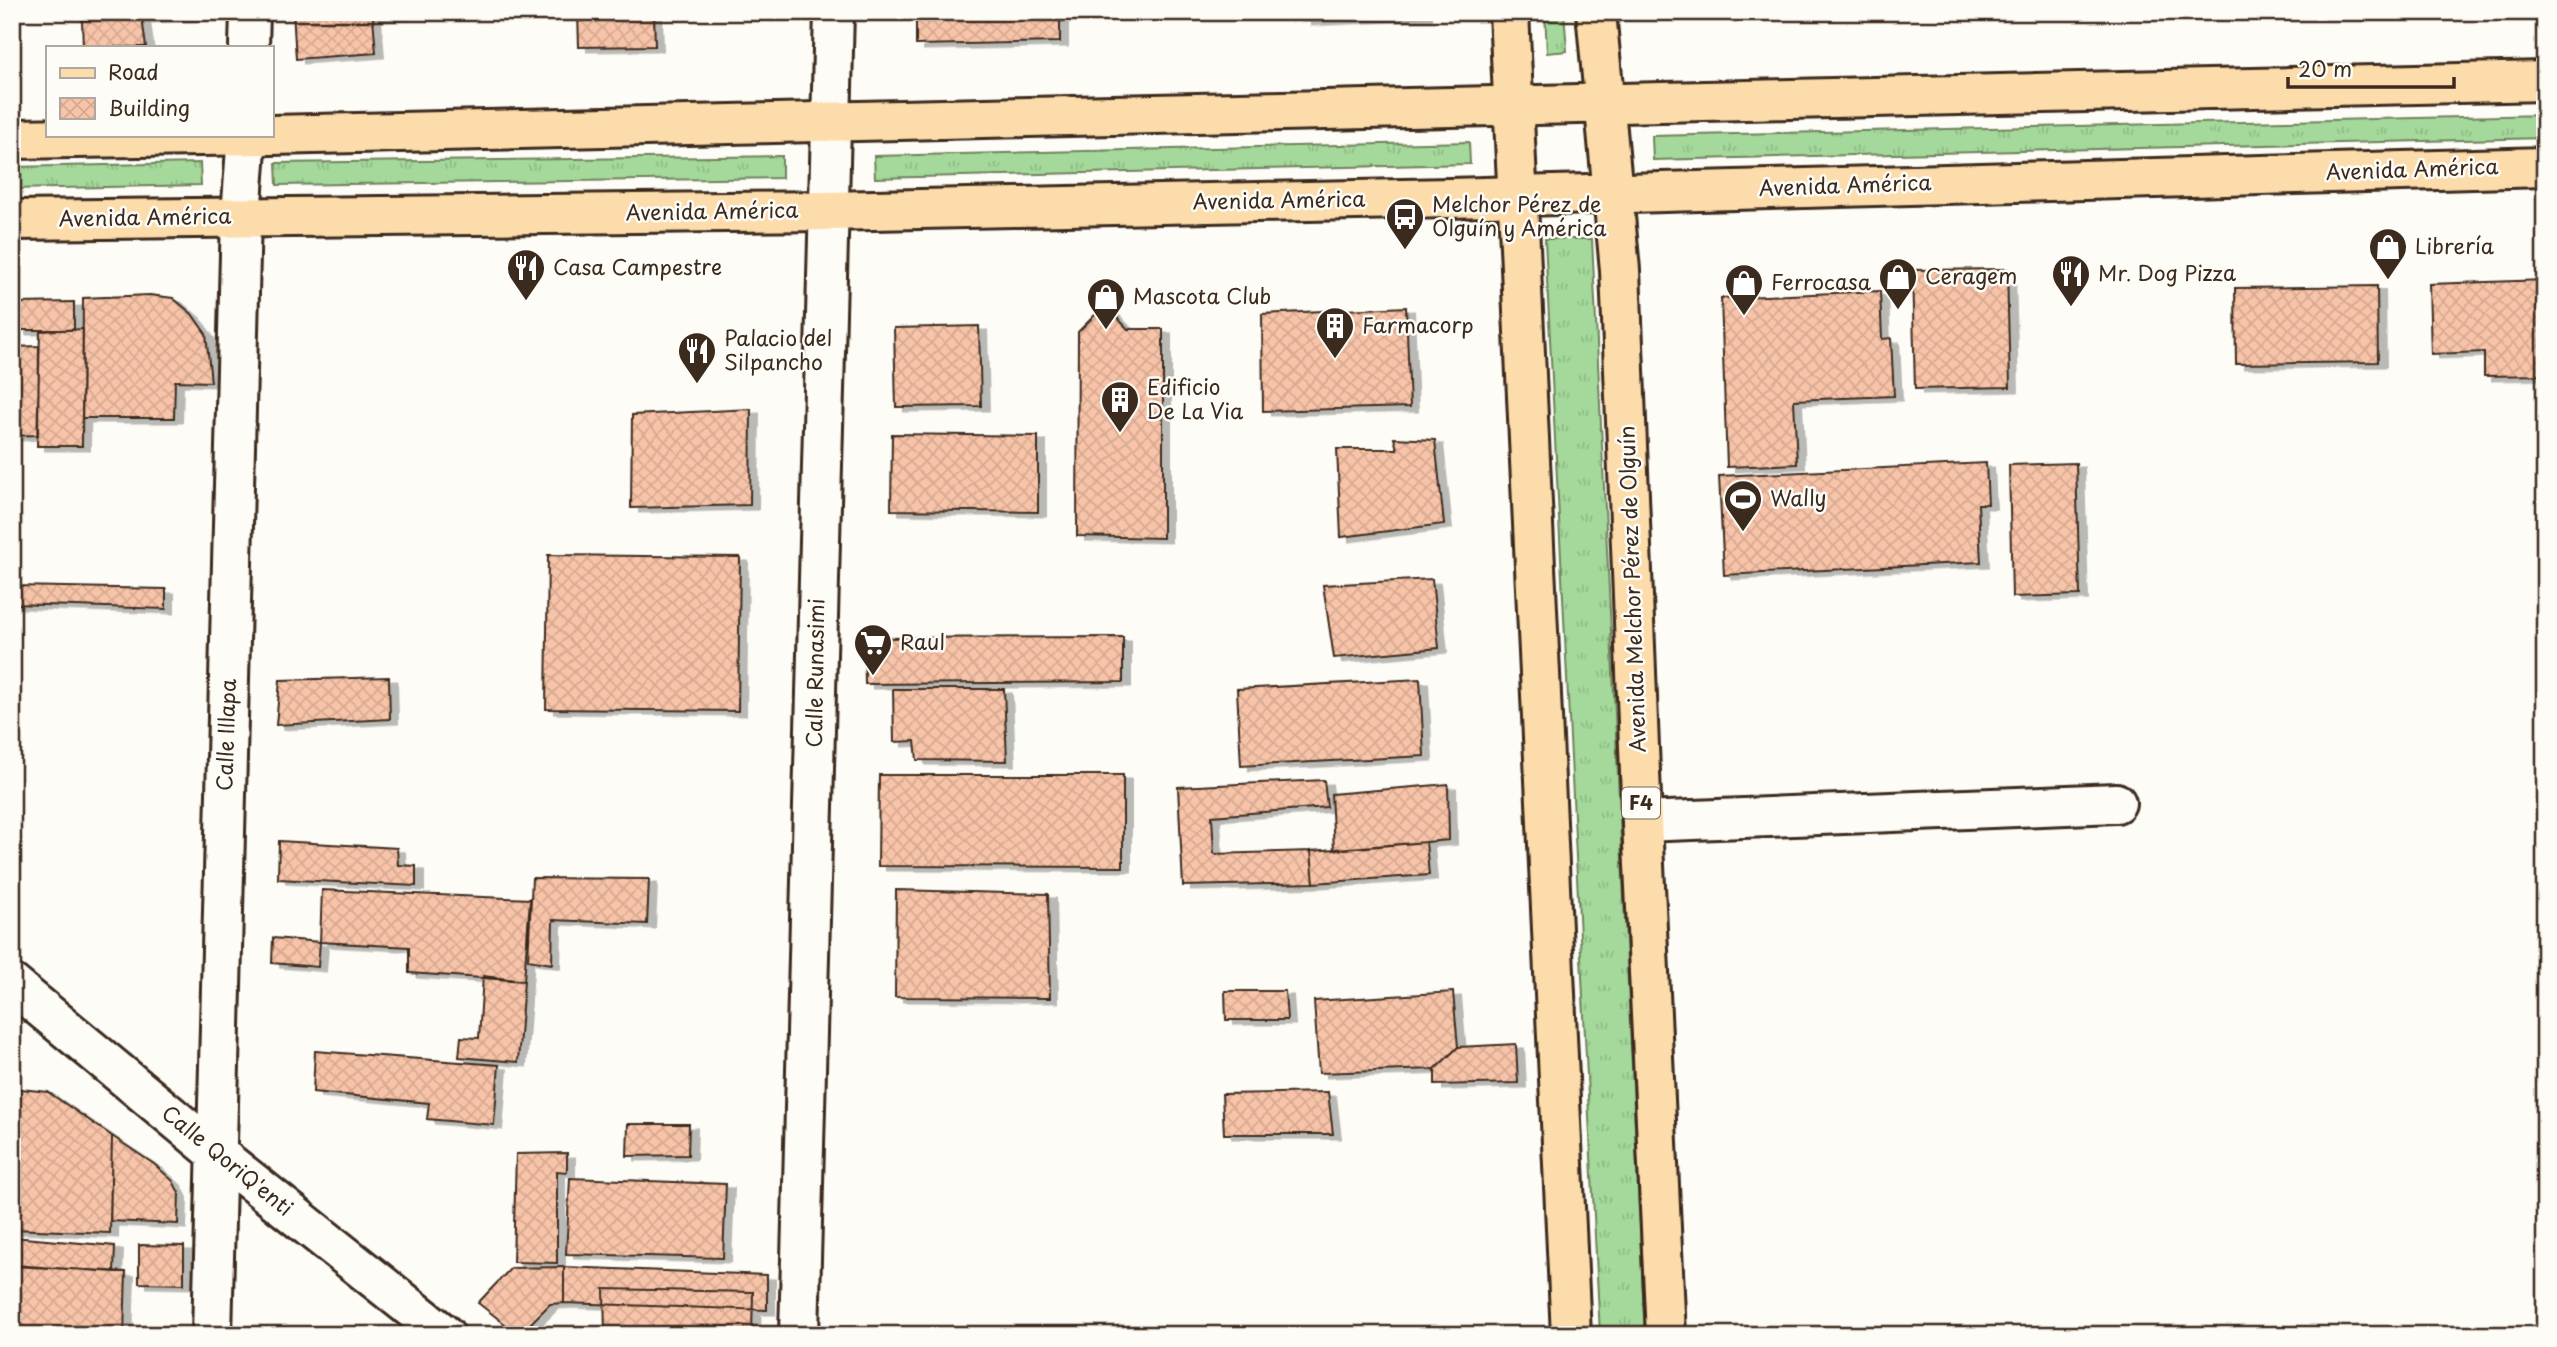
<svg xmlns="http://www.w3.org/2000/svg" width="2557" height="1347" font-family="'Playpen Sans',sans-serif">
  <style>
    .grass { fill: url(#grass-tufts); stroke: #70825c; stroke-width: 2 }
    .building { fill: url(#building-cross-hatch); stroke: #3b2a1e; stroke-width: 2; filter: url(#shadow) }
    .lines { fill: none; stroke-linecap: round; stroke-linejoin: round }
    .minor-casing { stroke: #3b2a1e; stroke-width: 44 }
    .major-casing { stroke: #3b2a1e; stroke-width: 44 }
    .highway-casing { stroke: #3b2a1e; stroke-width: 44 }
    .minor { stroke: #fdfcf7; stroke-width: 38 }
    .major { stroke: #fddcac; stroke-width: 38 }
    .highway { stroke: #fddcac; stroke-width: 38 }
    .labels { text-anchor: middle; stroke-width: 5; stroke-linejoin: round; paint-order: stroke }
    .shield { fill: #fdfcf7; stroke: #75695f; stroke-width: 2 }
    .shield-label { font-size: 19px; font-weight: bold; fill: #3b2a1e }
    .street-label { font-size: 21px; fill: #3b2a1e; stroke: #fdfcf7 }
    .poi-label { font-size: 21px; fill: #3b2a1e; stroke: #fdfcf7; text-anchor: start }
  </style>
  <defs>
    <pattern id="grass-tufts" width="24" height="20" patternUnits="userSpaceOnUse" patternTransform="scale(1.75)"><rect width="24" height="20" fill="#a4d99b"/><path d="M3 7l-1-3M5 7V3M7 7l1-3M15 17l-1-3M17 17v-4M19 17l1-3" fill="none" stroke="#8eba85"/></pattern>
    <pattern id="building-cross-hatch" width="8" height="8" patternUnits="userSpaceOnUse" patternTransform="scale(1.75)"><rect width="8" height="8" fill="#f8c4a9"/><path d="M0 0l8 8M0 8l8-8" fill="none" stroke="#d6a991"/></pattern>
    <filter id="shadow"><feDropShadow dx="8" dy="4.5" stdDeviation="0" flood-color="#0004"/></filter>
  </defs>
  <rect width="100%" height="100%" fill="#fdfcf7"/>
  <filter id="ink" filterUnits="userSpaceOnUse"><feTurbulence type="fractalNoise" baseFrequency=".0143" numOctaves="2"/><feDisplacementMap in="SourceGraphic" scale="14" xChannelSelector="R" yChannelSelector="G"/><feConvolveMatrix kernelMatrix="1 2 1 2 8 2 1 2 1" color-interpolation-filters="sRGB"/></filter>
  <g filter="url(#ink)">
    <path class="grass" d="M1545 12H1564L1567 51 1547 53Z
      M2545 115V138L1653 160 1652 136Z
      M1469 142 1470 164 875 178 874 156Z
      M782 156V178L277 185 276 163Z
      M200 163 201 185 12 189V167Z
      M1545 239H1592L1645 1335H1600Z"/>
    <path class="building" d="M81 12H194L195 16 82 20Z
      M293 12H402V15L373 17 376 53 296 59Z
      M578 12H654L655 46 579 47Z
      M916 12H1060V42L916 45Z
      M1302 12H1424V15L1303 21Z
      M142 17 146 47H83L82 20Z
      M2007 269 2010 387 1915 389 1912 270Z
      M2545 280V375L2484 376V352L2431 354 2429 284Z
      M2377 286 2378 362 2236 364 2235 288Z
      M1880 291 1882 339 1891 338 1894 396 1794 400 1797 464 1727 467 1721 298Z
      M150 295 173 298 192 314 206 334 211 382 175 381 174 418H82L83 298Z
      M74 302V330H18V303Z
      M1105 305 1128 329H1163V538L1077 536 1078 332Z
      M1406 307 1410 407 1263 411 1262 314Z
      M979 326 981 406 896 407 894 328Z
      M83 329 82 446H37L40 331Z
      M39 346 38 435 12 436V347Z
      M751 409 750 505 631 508 632 415Z
      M892 434 1038 436V512L891 510Z
      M1394 438 1435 440 1444 524 1341 537 1337 449H1397Z
      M1986 463 1988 504H1978L1981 562 1724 575 1719 476Z
      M2076 463 2080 595 2012 597 2009 465Z
      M548 555 740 557 738 711 546 709Z
      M1432 579 1439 648 1334 658 1323 585Z
      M14 586 166 589V609L14 604Z
      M1123 637V682L865 684 864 638Z
      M389 677 390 719 276 725 280 680Z
      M1420 679 1424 756 1241 766 1237 689Z
      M893 689H1004L1007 761 917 760 915 741 894 742Z
      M879 775H1123V867L878 866Z
      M1324 780 1327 807 1212 816 1214 854 1311 851 1314 883 1183 886 1178 787Z
      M1448 784 1449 840 1334 850 1331 794Z
      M279 841 397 848 398 865 416 866V886L278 879Z
      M1426 842 1429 875 1314 883 1311 851Z
      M532 878 649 879 647 924 553 920 552 964 528 960Z
      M322 890 530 899 524 981 409 973V947L320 942Z
      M896 890 1048 894 1050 998 895 997Z
      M273 938 320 942 318 967 272 963Z
      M483 976 524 981 518 1062 459 1057 461 1037 479 1038Z
      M1225 991H1285L1287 1020H1226Z
      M1453 992 1458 1047 1435 1069 1319 1073 1314 1001Z
      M1516 1044 1518 1083 1435 1085V1069L1458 1047Z
      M315 1051 499 1065 494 1125 427 1119 429 1103 313 1092Z
      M12 1088 48 1092 112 1136 110 1233 12 1229Z
      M1328 1092 1333 1134H1224L1222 1094Z
      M628 1124H689L688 1155 627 1156Z
      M112 1136 154 1164 173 1181 179 1193 178 1224 110 1221Z
      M567 1153V1172L557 1171V1263L513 1262 516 1154Z
      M570 1178 726 1184 723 1258 566 1254Z
      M12 1237 115 1246 114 1272 12 1265Z
      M139 1245 184 1246V1284L139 1283Z
      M12 1266 126 1272 124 1335H12Z
      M564 1267 767 1275V1310L564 1303Z
      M564 1267V1303L550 1304 519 1335 478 1303 511 1268Z
      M604 1289 753 1292 752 1335H605Z"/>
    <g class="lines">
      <defs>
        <path id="minor" d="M249 47 250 12
          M1642 822 2116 803
          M12 984 216 1153 445 1335
          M212 1335 241 216 247 135
          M799 1335 834 12"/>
        <path id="major" d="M271 135 2545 81
          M12 139 270 135
          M12 220 827 211 1450 198 2545 167"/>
        <path id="highway" d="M1509 12 1571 1335
          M1596 12 1620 270 1642 822 1666 1335"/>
      </defs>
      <use href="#minor" class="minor-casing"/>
      <use href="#major" class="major-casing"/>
      <use href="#highway" class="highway-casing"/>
      <use href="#minor" class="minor"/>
      <use href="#major" class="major"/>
      <use href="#highway" class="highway"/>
    </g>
  </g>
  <defs>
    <symbol id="bus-pin" viewBox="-11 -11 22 30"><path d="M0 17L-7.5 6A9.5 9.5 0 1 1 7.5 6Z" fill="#3b2a1e" stroke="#fdfcf7"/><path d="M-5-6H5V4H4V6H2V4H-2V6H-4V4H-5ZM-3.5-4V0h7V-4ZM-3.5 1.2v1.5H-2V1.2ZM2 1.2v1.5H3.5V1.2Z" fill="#fff"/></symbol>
    <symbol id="shop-pin" viewBox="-11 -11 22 30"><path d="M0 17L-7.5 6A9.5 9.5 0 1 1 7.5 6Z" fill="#3b2a1e" stroke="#fdfcf7"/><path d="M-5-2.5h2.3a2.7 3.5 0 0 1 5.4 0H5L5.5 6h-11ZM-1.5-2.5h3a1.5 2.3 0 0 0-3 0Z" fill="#fff"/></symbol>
    <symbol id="restaurant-pin" viewBox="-11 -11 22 30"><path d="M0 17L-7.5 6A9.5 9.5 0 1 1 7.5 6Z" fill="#3b2a1e" stroke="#fdfcf7"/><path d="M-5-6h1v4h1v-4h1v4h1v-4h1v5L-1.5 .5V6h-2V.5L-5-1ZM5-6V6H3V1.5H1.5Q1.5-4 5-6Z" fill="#fff"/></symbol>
    <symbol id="building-pin" viewBox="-11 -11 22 30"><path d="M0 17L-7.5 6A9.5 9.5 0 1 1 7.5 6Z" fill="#3b2a1e" stroke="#fdfcf7"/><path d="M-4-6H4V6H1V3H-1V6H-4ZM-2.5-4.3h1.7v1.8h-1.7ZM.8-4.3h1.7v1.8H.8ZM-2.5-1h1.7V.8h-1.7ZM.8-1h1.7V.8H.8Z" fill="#fff"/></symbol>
    <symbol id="stadium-pin" viewBox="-11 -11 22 30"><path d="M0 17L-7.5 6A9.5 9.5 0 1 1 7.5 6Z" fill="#3b2a1e" stroke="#fdfcf7"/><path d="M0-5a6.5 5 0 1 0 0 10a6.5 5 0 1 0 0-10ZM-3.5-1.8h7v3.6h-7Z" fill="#fff"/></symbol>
    <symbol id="supermarket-pin" viewBox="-11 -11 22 30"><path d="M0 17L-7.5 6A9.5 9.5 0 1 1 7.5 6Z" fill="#3b2a1e" stroke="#fdfcf7"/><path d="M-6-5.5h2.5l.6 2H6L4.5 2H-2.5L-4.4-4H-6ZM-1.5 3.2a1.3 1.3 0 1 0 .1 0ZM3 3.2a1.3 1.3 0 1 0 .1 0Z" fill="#fff"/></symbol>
  </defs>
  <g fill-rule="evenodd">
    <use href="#bus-pin" x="1383" y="195" width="44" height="60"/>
    <use href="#shop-pin" x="2366" y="225" width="44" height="60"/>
    <use href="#restaurant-pin" x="504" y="246" width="44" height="60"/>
    <use href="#restaurant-pin" x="2049" y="252" width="44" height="60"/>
    <use href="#shop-pin" x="1876" y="255" width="44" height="60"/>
    <use href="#shop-pin" x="1722" y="261" width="44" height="60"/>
    <use href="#shop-pin" x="1084" y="275" width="44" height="60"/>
    <use href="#building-pin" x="1313" y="304" width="44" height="60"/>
    <use href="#restaurant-pin" x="675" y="329" width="44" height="60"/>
    <use href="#building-pin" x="1098" y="378" width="44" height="60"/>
    <use href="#stadium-pin" x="1721" y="477" width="44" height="60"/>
    <use href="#supermarket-pin" x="851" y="621" width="44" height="60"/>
  </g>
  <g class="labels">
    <rect class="shield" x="1622" y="787.5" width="38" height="31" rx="5"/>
    <g class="shield-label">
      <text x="1641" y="810">F4</text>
    </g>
    <g class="street-label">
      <text transform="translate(2412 170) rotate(-2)" y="7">Avenida América</text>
      <text transform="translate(1845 186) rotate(-2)" y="7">Avenida América</text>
      <text transform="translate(1279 201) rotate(-1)" y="7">Avenida América</text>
      <text transform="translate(712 212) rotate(-1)" y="7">Avenida América</text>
      <text transform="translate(145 218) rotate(-1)" y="7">Avenida América</text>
      <text transform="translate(1633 589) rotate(-92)" y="7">Avenida Melchor Pérez de Olguín</text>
      <text transform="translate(816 673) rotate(-89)" y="7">Calle Runasimi</text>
      <text transform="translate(227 735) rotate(-88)" y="7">Calle Illapa</text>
      <text transform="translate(227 1161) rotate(39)" y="7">Calle QoriQ'enti</text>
    </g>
    <g class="poi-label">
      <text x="1432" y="212">Melchor Pérez de<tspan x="1432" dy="24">Olguín y América</tspan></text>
      <text x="2415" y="254">Librería</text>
      <text x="553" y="275">Casa Campestre</text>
      <text x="2098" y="281">Mr. Dog Pizza</text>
      <text x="1925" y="284">Ceragem</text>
      <text x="1771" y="290">Ferrocasa</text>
      <text x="1133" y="304">Mascota Club</text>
      <text x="1362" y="333">Farmacorp</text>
      <text x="724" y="346">Palacio del<tspan x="724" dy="24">Silpancho</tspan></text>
      <text x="1147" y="395">Edificio<tspan x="1147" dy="24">De La Via</tspan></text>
      <text x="1770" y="506">Wally</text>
      <text x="900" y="650">Raul</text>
    </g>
  </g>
  <rect width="2557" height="1347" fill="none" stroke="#fdfcf7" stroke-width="42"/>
  <rect x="21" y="21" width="2515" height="1305" fill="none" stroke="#3b2a1e" stroke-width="2.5" filter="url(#ink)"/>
  <rect x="46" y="46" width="228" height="91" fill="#fdfcf7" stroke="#afa8a0" stroke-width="2"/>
  <rect x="60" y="68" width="35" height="10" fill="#fddcac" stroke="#afa8a0" stroke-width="2"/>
  <text x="108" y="80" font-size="21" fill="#3b2a1e">Road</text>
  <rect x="60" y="98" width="35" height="21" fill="url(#building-cross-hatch)" stroke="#afa8a0" stroke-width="2"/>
  <text x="108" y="116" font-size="21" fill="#3b2a1e">Building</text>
  <path d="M2288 77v10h166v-10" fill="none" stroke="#3b2a1e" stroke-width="3.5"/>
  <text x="2298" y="77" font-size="21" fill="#3b2a1e" stroke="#fdfcf7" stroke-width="5" paint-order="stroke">20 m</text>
</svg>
